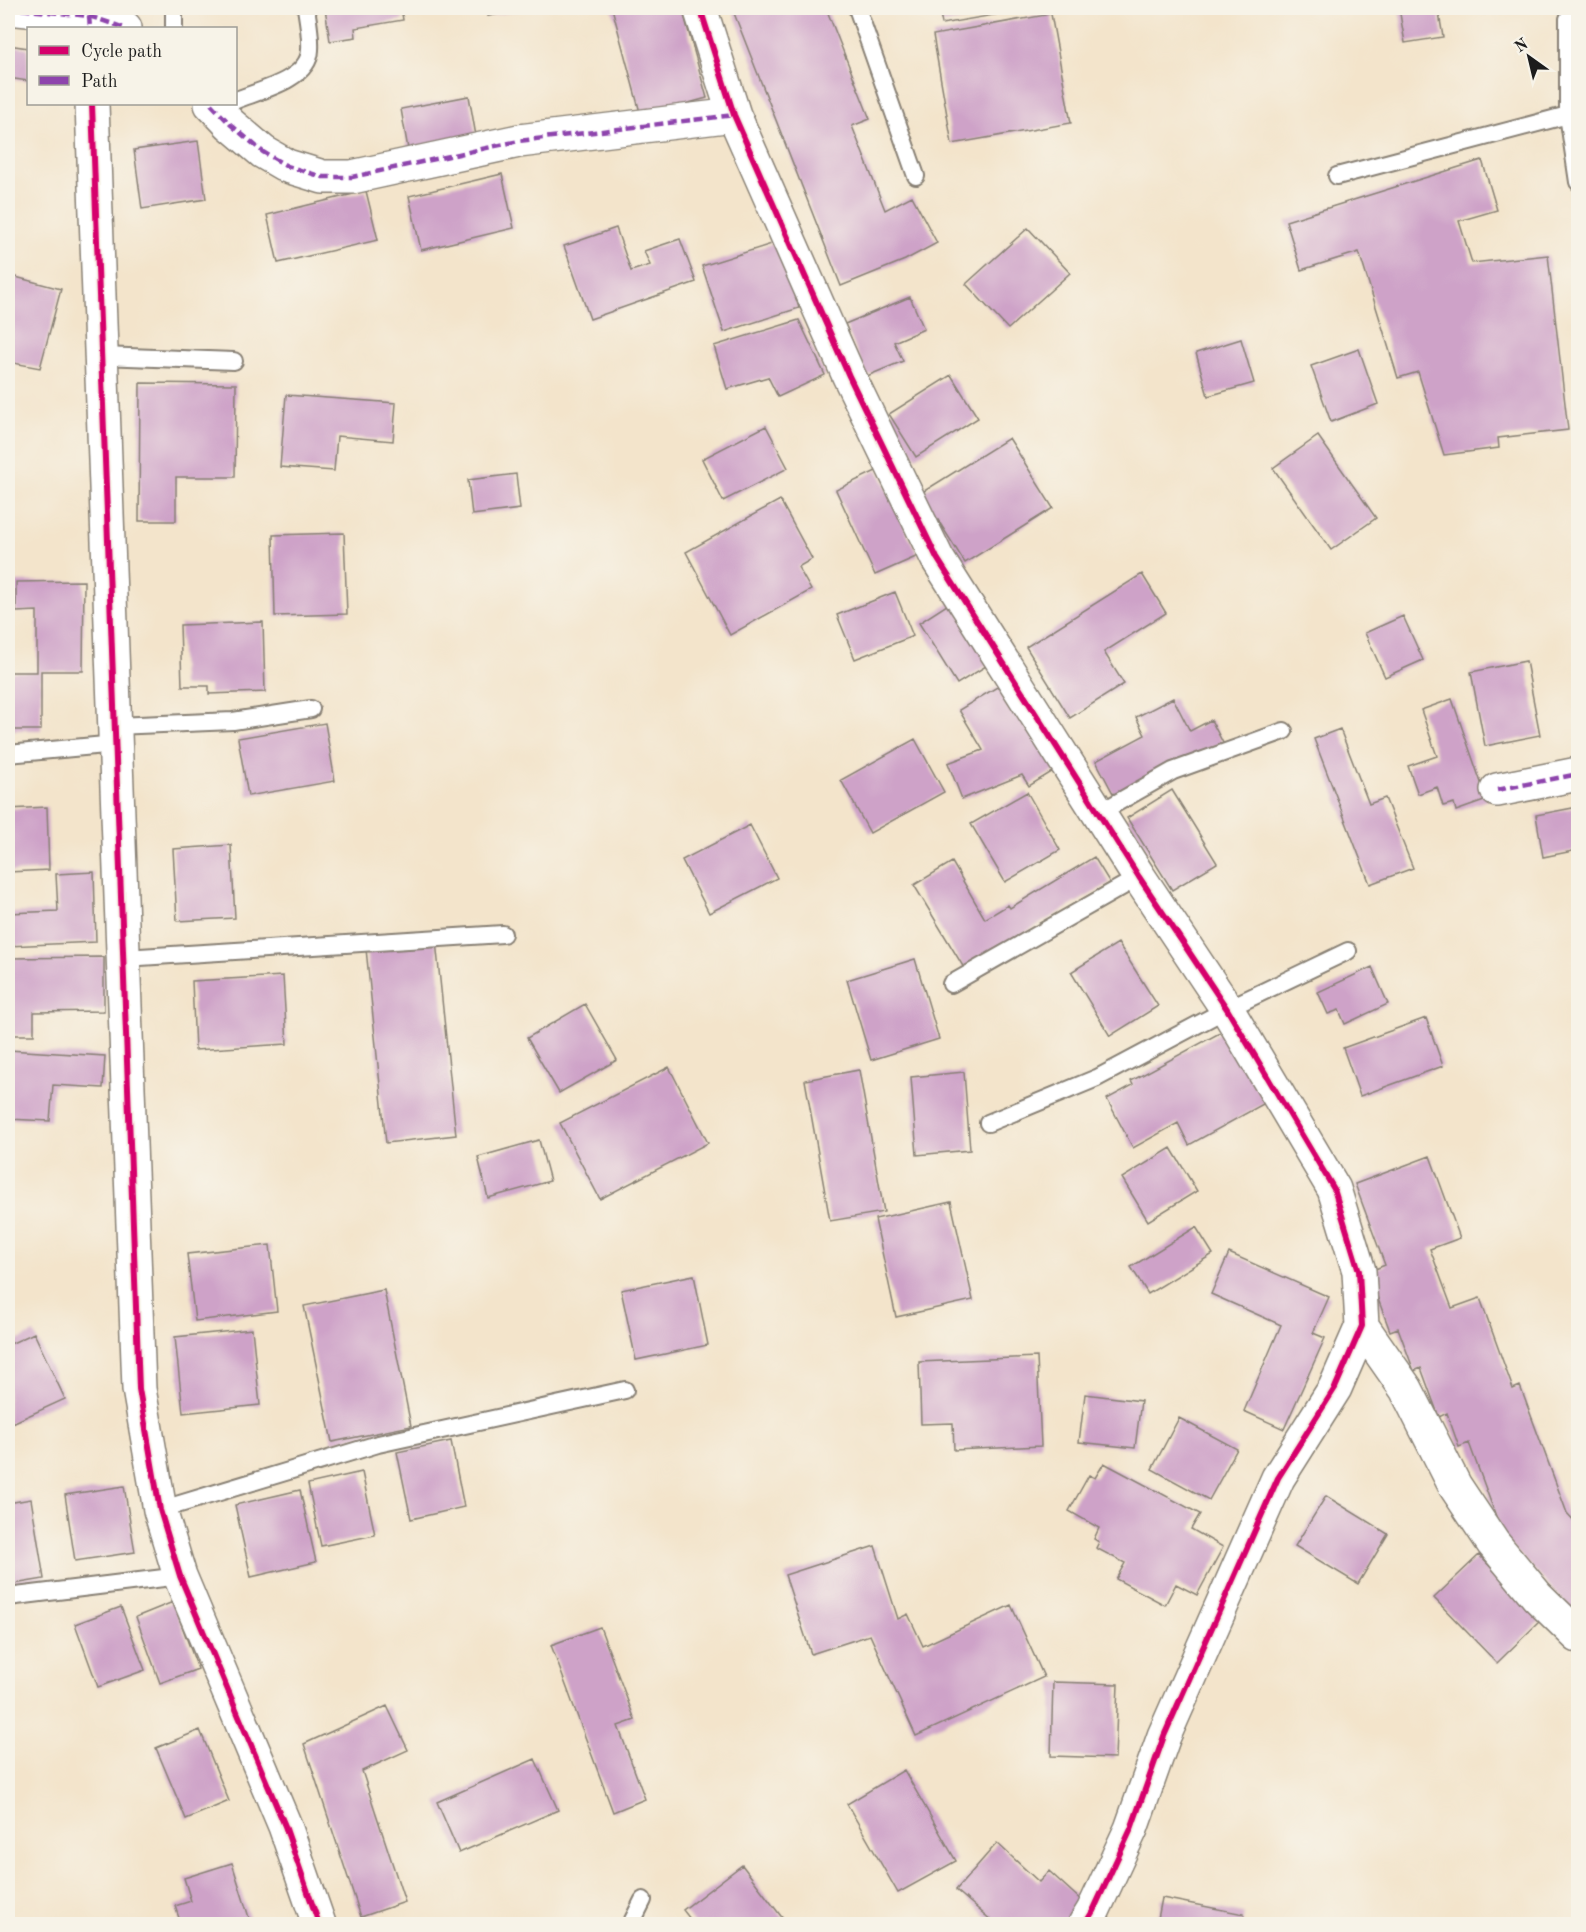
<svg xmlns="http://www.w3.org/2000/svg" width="1586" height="1932" font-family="'Old Standard TT',serif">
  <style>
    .building { fill: #cea2c8 }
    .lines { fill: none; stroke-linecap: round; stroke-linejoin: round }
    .service-casing { stroke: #888074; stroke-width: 20 }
    .minor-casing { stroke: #888074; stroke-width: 36 }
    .service { stroke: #fff; stroke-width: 16 }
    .minor { stroke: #fff; stroke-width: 33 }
    .quiet { stroke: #8e44ad; stroke-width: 4.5; stroke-dasharray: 9 4.5; stroke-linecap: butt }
    .cycleway-casing { stroke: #f7f3e8; stroke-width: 10 }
    .cycleway { stroke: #d6006c; stroke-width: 6 }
  </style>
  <rect width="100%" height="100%" fill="#f7f3e8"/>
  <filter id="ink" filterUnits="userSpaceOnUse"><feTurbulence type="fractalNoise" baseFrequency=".0167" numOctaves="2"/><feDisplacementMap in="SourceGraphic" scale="12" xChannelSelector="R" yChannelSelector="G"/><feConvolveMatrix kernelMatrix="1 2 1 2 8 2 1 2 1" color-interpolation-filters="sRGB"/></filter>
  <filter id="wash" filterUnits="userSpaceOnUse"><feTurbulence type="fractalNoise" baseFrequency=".008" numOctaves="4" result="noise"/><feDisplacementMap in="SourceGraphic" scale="24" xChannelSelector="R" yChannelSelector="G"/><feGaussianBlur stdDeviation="1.35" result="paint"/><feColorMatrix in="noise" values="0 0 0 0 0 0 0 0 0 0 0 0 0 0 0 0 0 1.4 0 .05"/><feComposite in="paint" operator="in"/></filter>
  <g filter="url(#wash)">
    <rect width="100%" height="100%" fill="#f3e4cb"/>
    <g id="blocks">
      <path class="building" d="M325 8H401L403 20 355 28 356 37 330 41Z
        M487 8H527V9L488 16Z
        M612 8H682L707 98 641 116Z
        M732 8H826L870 119 852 126 885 210 912 196 937 243 905 260 841 286Z
        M939 8H1028V9L942 24Z
        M1399 8H1438L1443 37 1405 43Z
        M1051 14 1071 123 952 144 933 35Z
        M8 45 28 48V81L8 78Z
        M469 96 476 136 408 149 401 109Z
        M198 141 206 199 142 209 134 150Z
        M1482 160 1497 210 1459 221 1472 263 1548 255 1568 430 1498 438 1499 448 1444 455 1418 372 1398 378 1359 252 1301 270 1286 221Z
        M502 174 514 228 421 250 409 196Z
        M366 191 378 240 278 263 267 215Z
        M616 228 631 271 650 265 644 251 680 239 696 282 590 319 564 246Z
        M1028 228 1070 273 1008 329 966 284Z
        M778 242 799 308 724 332 702 266Z
        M8 275 61 289 40 368 8 362Z
        M910 297 924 329 894 342 903 361 867 376 845 324Z
        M799 320 825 375 778 397 768 377 727 389 714 346Z
        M1241 339 1254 383 1208 396 1196 353Z
        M1359 349 1378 404 1331 422 1311 366Z
        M951 375 978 418 916 457 889 414Z
        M140 383 236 384 235 477H176V521H139Z
        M286 395 396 403 393 441 337 436 334 471 280 467Z
        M766 426 788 468 723 501 702 459Z
        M1318 436 1376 518 1331 550 1273 468Z
        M1009 438 1053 508 965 563 921 493Z
        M878 470 918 556 875 575 836 490Z
        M516 474 520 509 472 515 468 480Z
        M780 500 812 559 798 567 811 590 730 635 686 552Z
        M344 533 347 614 275 616 273 535Z
        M1142 574 1166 613 1104 652 1124 684 1070 718 1026 647Z
        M84 581 83 671H41V730H8V672H37V611L16 612V582Z
        M895 592 913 636 855 659 837 615Z
        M953 601 991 663 957 684 919 623Z
        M1403 616 1423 660 1385 677 1365 633Z
        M263 622 265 692 209 694V686H182L180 625Z
        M1526 661 1540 735 1485 746 1471 672Z
        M1007 681 1060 767 1029 786 1022 775 962 799 948 763 983 750 959 710Z
        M1173 698 1190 731 1211 720 1223 743 1116 799 1096 761 1145 735 1136 717Z
        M1452 699 1487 800 1456 811 1454 803 1443 806 1437 787 1418 794 1408 766 1437 756 1421 710Z
        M325 723 335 781 248 796 238 738Z
        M1340 729 1369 804 1385 798 1413 868 1370 884 1314 739Z
        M915 739 944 792 870 833 841 780Z
        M1172 790 1217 863 1172 890 1127 818Z
        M1027 792 1060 850 1005 882 971 824Z
        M47 807 49 870 8 872V809Z
        M1578 807V850L1543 857 1536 815Z
        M750 825 777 878 709 913 682 860Z
        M231 845 235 918 177 921 173 849Z
        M1094 857 1110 883 964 968 914 885 952 862 985 919 1008 905 1010 908Z
        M94 872 96 942 8 946V913L58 911 56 874Z
        M436 941 456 1135 386 1143 366 949Z
        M1118 943 1158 1006 1110 1036 1071 972Z
        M104 957V1011L34 1012V1035H8V958Z
        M915 959 939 1039 871 1060 847 980Z
        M1372 967 1388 1004 1345 1024 1339 1010 1328 1014 1318 992Z
        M283 976 287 1044 195 1050 192 981Z
        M585 1004 617 1060 559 1093 527 1038Z
        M1426 1018 1443 1066 1360 1096 1343 1048Z
        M1225 1030 1265 1103 1189 1145 1178 1123 1133 1148 1107 1099 1133 1085 1131 1081Z
        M8 1050 105 1056 103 1088 53 1085 50 1121 8 1119Z
        M669 1067 708 1143 600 1199 560 1123Z
        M859 1070 884 1212 830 1221 805 1080Z
        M964 1072 970 1150 917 1155 911 1077Z
        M539 1140 550 1181 488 1198 478 1157Z
        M1171 1148 1197 1191 1148 1221 1122 1178Z
        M1430 1156 1460 1238 1430 1249 1452 1308 1480 1298 1513 1389 1520 1386 1567 1513 1578 1525V1611L1576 1614 1504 1538 1469 1443 1459 1447 1447 1413 1439 1417 1421 1368 1414 1371 1398 1328 1390 1331 1368 1272 1385 1265 1355 1184Z
        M951 1202 973 1300 896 1317 875 1219Z
        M1196 1227 1213 1254 1148 1294 1131 1267Z
        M270 1245 277 1311 195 1321 187 1254Z
        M1229 1253 1329 1297 1313 1333 1325 1338 1284 1429 1244 1411 1281 1325 1211 1294Z
        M694 1275 708 1345 636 1360 621 1290Z
        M384 1290 411 1426 332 1442 304 1306Z
        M252 1329 260 1405 183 1413 175 1337Z
        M34 1333 65 1399 8 1425V1345Z
        M1037 1357 1041 1446 954 1450 953 1423 921 1424 919 1362Z
        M1085 1394 1141 1401 1135 1448 1079 1442Z
        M1179 1418 1237 1449 1209 1500 1152 1469Z
        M451 1441 464 1507 411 1519 397 1452Z
        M1104 1463 1200 1514 1191 1529 1223 1547 1197 1595 1176 1584 1165 1605 1116 1579 1125 1563 1096 1548 1099 1542 1094 1539 1099 1528 1069 1511 1089 1475 1095 1478Z
        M362 1472 375 1535 321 1546 308 1484Z
        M124 1486 135 1552 75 1561 65 1495Z
        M300 1490 316 1562 251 1577 235 1505Z
        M1326 1496 1388 1534 1358 1584 1295 1546Z
        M31 1499 44 1579 8 1585V1503Z
        M875 1546 898 1619 908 1614 923 1646 1011 1605 1044 1677 916 1736 870 1635 811 1654 785 1575Z
        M1479 1555 1541 1620 1497 1663 1434 1598Z
        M173 1602 198 1669 160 1683 136 1617Z
        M121 1607 145 1670 98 1687 75 1624Z
        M600 1627 635 1720 618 1726 645 1799 613 1812 551 1645Z
        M1053 1682 1118 1684 1115 1758 1051 1756Z
        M387 1706 408 1750 362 1771 405 1902 361 1917 304 1744Z
        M200 1730 229 1801 186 1819 156 1748Z
        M535 1759 558 1810 459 1853 437 1802Z
        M904 1770 956 1861 898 1893 847 1804Z
        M997 1843 1039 1882 1049 1871 1084 1903 1065 1924H990L993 1922 956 1890Z
        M232 1863 251 1924H181L175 1906 191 1901 184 1878Z
        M742 1865 787 1924H694L683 1910Z
        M1162 1898 1244 1914 1242 1924H1157Z"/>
    </g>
  </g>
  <g filter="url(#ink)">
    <use href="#blocks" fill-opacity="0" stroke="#888074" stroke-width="1.5"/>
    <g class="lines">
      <defs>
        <path id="service" d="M174 8V28
          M857 8 916 176
          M1573 8 1568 19V115L1578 182
          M236 100C258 91 309 80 310 50 311 36 308 21 306 8
          M1337 176 1568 115
          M102 356 234 361
          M115 726 233 721 311 709
          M8 754 116 744
          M1099 813 1173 771 1284 731
          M124 958 503 934
          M951 984 1139 877
          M988 1123 1097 1078 1227 1009 1348 951
          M160 1510 378 1444 625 1390
          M8 1597 180 1576
          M631 1924 643 1900"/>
        <path id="minor" d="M8 8 89 16 125 28
          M700 8 734 115 849 376 937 558 1139 877 1227 1009 1334 1189 1359 1271 1362 1326 1335 1388 1278 1478 1164 1736 1131 1829 1093 1911 1085 1924
          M92 104 139 1389 160 1510 180 1576 285 1826 319 1924
          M211 104 230 124 263 152 287 166 323 177H352L519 141 734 115
          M1497 790 1578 774
          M1362 1326 1406 1389 1455 1486 1493 1543 1537 1596 1578 1636"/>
      </defs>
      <use href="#service" class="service-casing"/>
      <use href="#minor" class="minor-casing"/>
      <use href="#service" class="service"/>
      <use href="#minor" class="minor"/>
      <path class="quiet" d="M8 8 89 16 125 28
        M89 16 90 28
        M211 104 230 124 263 152 287 166 323 177H352L519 141 734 115
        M1497 790 1578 774"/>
      <defs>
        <path id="cycleway" d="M700 8 734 115 849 376 937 558 1139 877 1227 1009 1334 1189 1359 1271 1362 1326 1335 1388 1278 1478 1164 1736 1131 1829 1093 1911 1085 1924
          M92 104 139 1389 160 1510 180 1576 285 1826 319 1924"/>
      </defs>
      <use href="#cycleway" class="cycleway-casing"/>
      <use href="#cycleway" class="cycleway"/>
    </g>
  </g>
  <rect width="1586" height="1932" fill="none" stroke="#f7f3e8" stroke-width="30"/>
  <rect x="27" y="27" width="210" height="78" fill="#f7f3e8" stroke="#9f9d96" stroke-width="1.5"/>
  <rect x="39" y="46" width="30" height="9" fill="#d6006c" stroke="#9f9d96" stroke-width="1.5"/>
  <text x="81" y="57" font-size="18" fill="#1c1c1c">Cycle path</text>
  <rect x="39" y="76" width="30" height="9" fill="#8e44ad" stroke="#9f9d96" stroke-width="1.5"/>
  <text x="81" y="87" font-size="18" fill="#1c1c1c">Path</text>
  <g transform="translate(1529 57) rotate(326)" stroke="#f7f3e8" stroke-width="4.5" paint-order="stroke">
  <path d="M0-4.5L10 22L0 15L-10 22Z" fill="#1c1c1c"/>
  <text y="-9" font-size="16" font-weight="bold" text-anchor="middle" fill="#1c1c1c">N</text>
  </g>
</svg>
